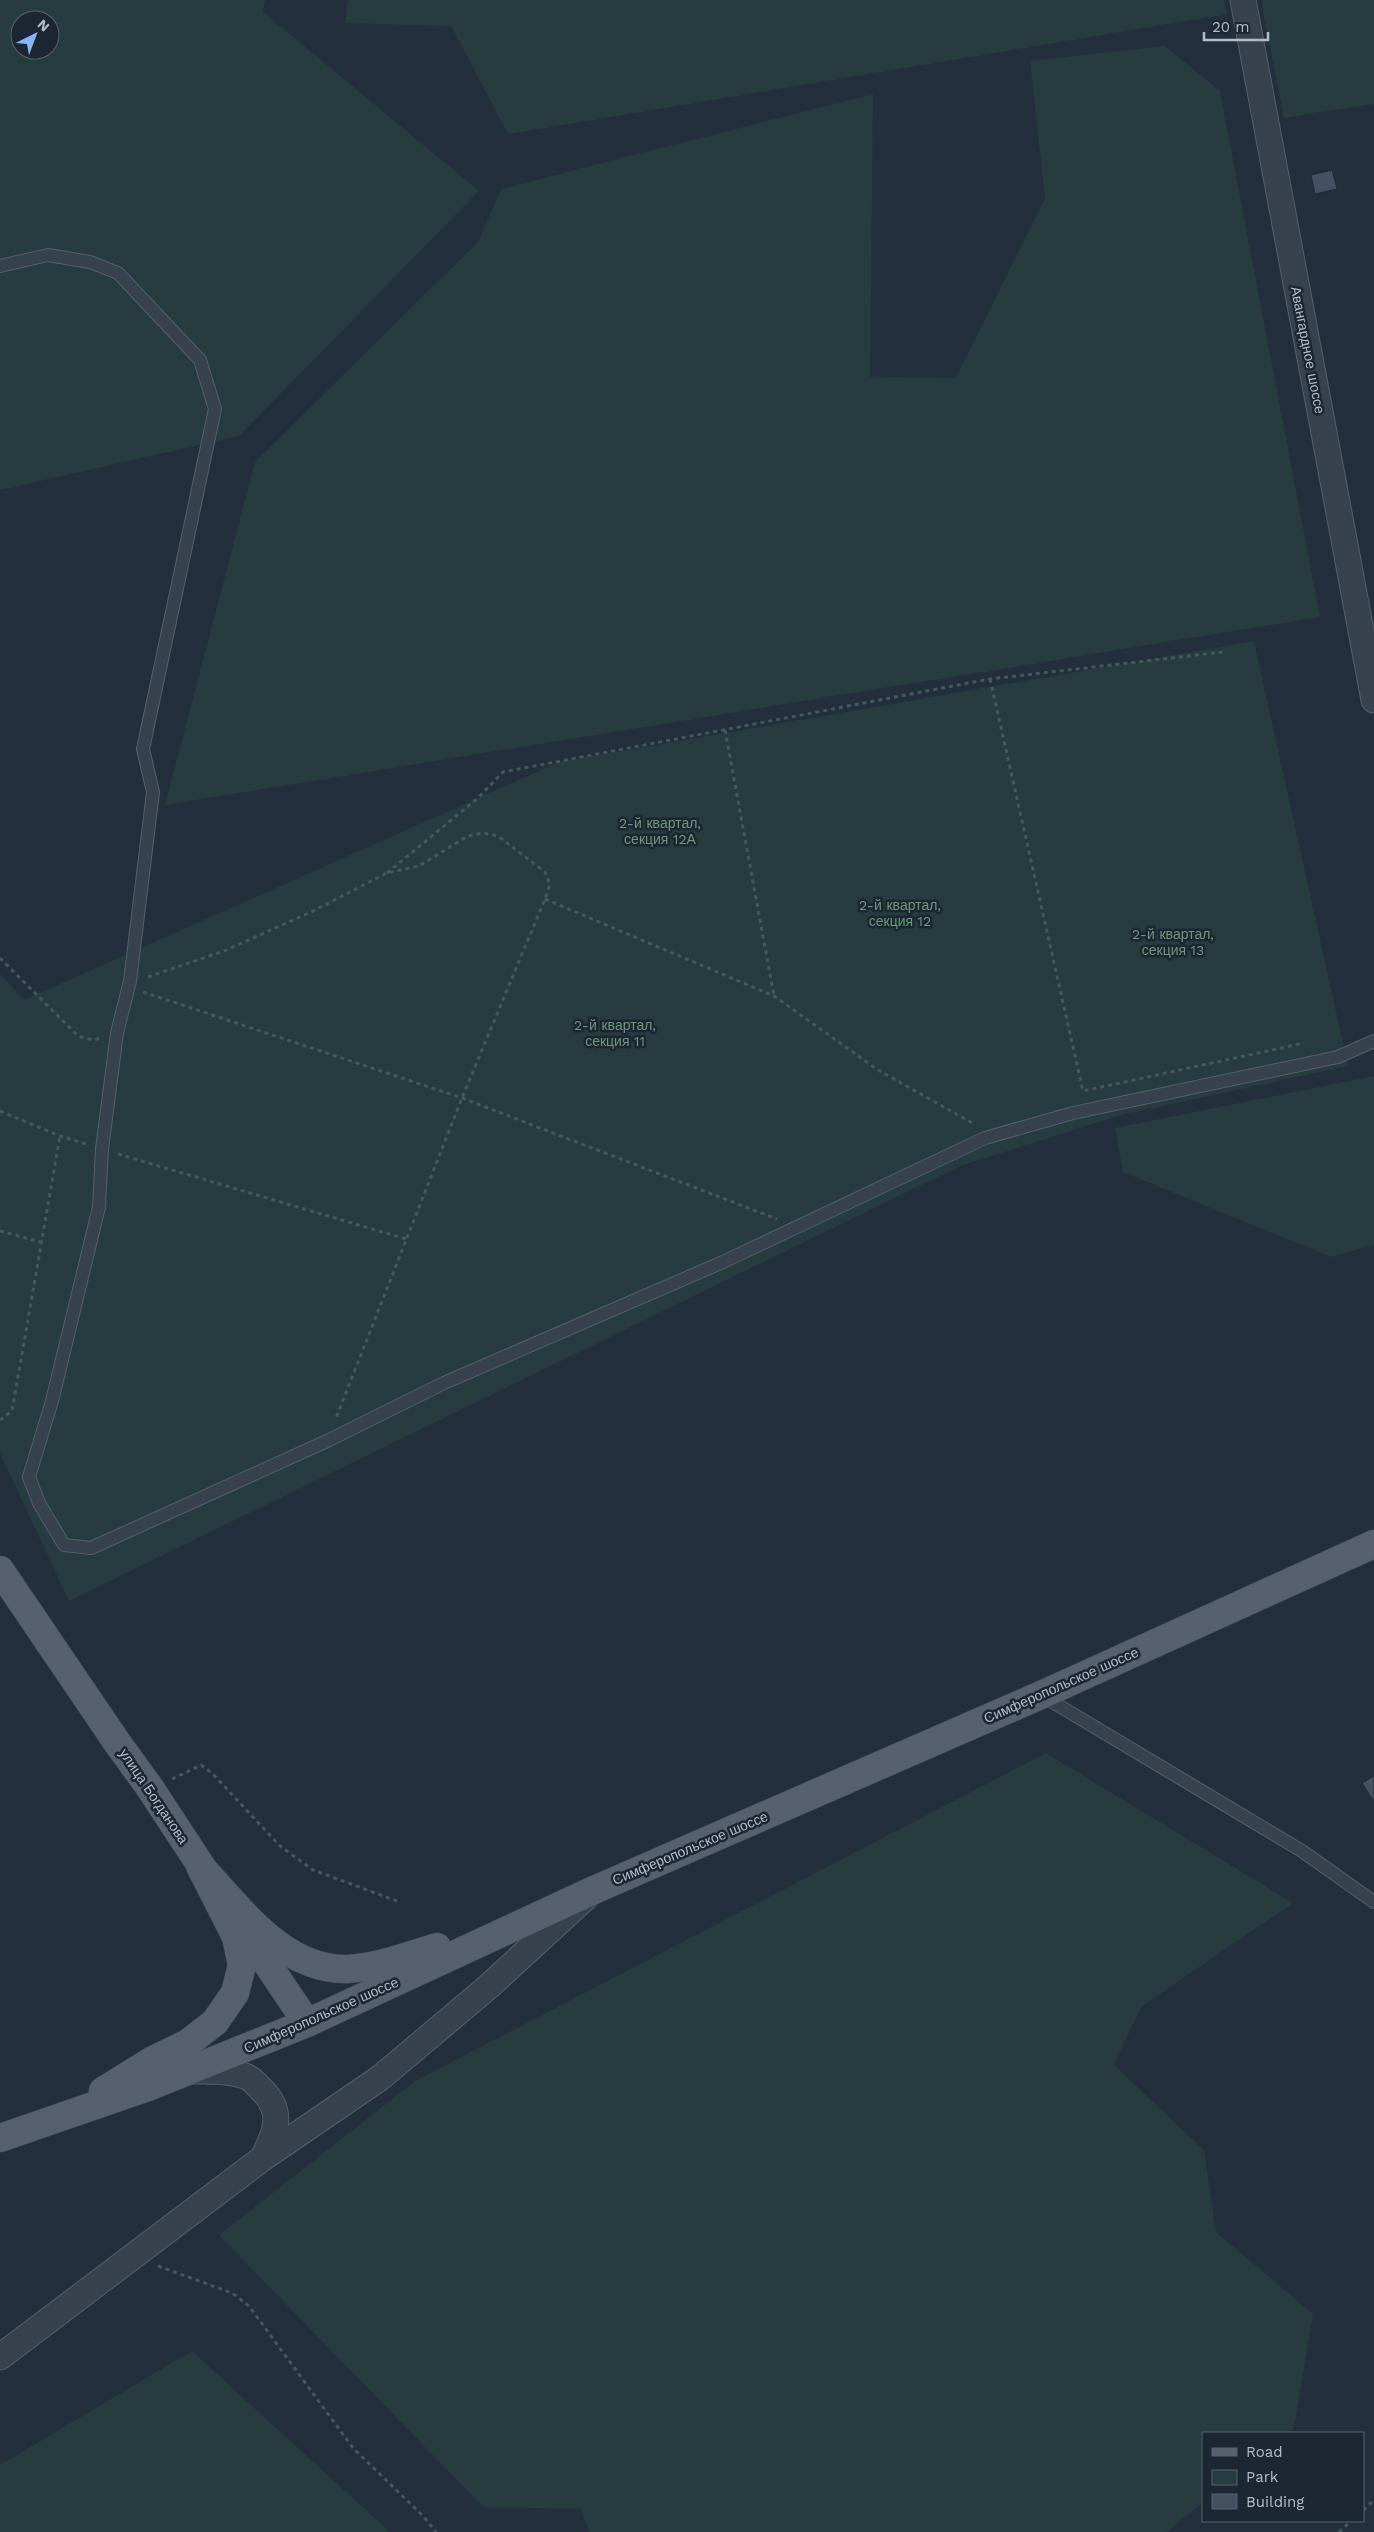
<svg xmlns="http://www.w3.org/2000/svg" width="1374" height="2532" font-family="'Work Sans',sans-serif">
  <style>
    .green { fill: #263c3f; fill-rule: evenodd }
    .building { fill: #455162; stroke: #1f2835 }
    .lines { fill: none; stroke-linecap: round; stroke-linejoin: round }
    .service-casing { stroke: #565f6c; stroke-width: 14 }
    .minor-casing { stroke: #565f6c; stroke-width: 27 }
    .primary-casing { stroke: #414a57; stroke-width: 29 }
    .path { stroke: #44595c; stroke-width: 3; stroke-dasharray: 4 4; stroke-linecap: butt }
    .service { stroke: #38414e; stroke-width: 12 }
    .minor { stroke: #38414e; stroke-width: 25 }
    .primary { stroke: #56606e; stroke-width: 28 }
    .labels { text-anchor: middle; stroke-width: 5; stroke-linejoin: round; paint-order: stroke }
    .street-label { font-size: 14px; fill: #b4bcc9; stroke: #1d2633 }
    .park-label { font-size: 14px; fill: #6b9a76; stroke: #1d2633 }
  </style>
  <rect width="100%" height="100%" fill="#242f3e"/>
  <path class="green" d="M0 0H265L263 12 479 191 239 436 0 490ZM20 20H50V50H20Z
    M348 0H1224L1227 14 508 134 451 26 345 23Z
    M1261 0H1374V104L1284 118Z
    M1165 46 1220 91 1320 617 165 805 255 462 478 242 501 189 873 94 870 377 956 378 1045 198 1030 61Z
    M1254 641 1348 1066 1121 1115 960 1166 69 1601 0 1453V974L24 1000 559 762Z
    M1374 1076V1245L1331 1257 1123 1172 1115 1128Z
    M1046 1753 1293 1903 1141 2007 1114 2065 1204 2150 1216 2232 1313 2314 1294 2428 1288 2433H1203V2502L1167 2532H589L581 2509 483 2507 219 2235 415 2081Z
    M192 2351 390 2532H0V2465Z"/>
  <path class="building" d="M1332 170 1337 189 1315 194 1311 175Z
    M1374 1776V1802L1362 1783Z"/>
  <g class="lines">
    <defs>
      <path id="service" d="M0 266 48 255 90 262 118 273 200 360 215 409 143 749 153 792 130 981 117 1033 102 1149 99 1207 52 1401 29 1477 39 1503 64 1545 91 1548 327 1441 444 1383 723 1262 985 1138 1073 1113 1338 1057 1374 1041
        M1041 1695 1302 1851 1374 1902"/>
      <path id="minor" d="M1243 0 1374 700
        M191 2071C209 2071 227 2070 245 2076 251 2078 256 2084 260 2088 285 2111 276 2132 263 2158
        M0 2357 263 2158 380 2078 488 1987 586 1897"/>
      <path id="primary" d="M0 1570 116 1741 150 1788 211 1881
        M244 1929 307 2023
        M103 2091 153 2060 188 2043 215 2022 235 1993 242 1965 236 1937 200 1866C240 1908 283 1971 348 1969 378 1967 408 1956 437 1947
        M0 2138 148 2087 307 2023 594 1890 1041 1695 1374 1544"/>
    </defs>
    <use href="#service" class="service-casing"/>
    <use href="#minor" class="minor-casing"/>
    <use href="#primary" class="primary-casing"/>
    <path class="path" d="M990 679 1083 1091 1304 1043
      M725 730 774 996
      M387 873 478 798 503 772 990 679 1223 652
      M545 899 774 996 878 1070 974 1124
      M0 958 78 1036 93 1040 101 1038
      M148 977 224 951 311 912 387 873 419 866 468 836 483 833 498 836 545 872 550 884 545 899 462 1098 336 1418
      M143 992 462 1098 777 1219
      M0 1111 60 1136 86 1144
      M118 1154 406 1239
      M0 1231 41 1242
      M0 1420 12 1411 60 1136
      M172 1779 201 1765 212 1773 280 1846 313 1870 397 1901
      M158 2266 232 2293 249 2306 353 2448 423 2516 436 2532
      M1363 2510 1374 2500
      M1339 2532 1351 2521"/>
    <use href="#service" class="service"/>
    <use href="#minor" class="minor"/>
    <use href="#primary" class="primary"/>
  </g>
  <g class="labels">
    <g class="street-label">
      <text transform="translate(1308 350) rotate(79)" y="5">Авангардное шоссе</text>
      <text transform="translate(1061 1685) rotate(-24)" y="5">Симферопольское шоссе</text>
      <text transform="translate(154 1796) rotate(56)" y="5">улица Богданова</text>
      <text transform="translate(690 1848) rotate(-23)" y="5">Симферопольское шоссе</text>
      <text transform="translate(321 2015) rotate(-24)" y="5">Симферопольское шоссе</text>
    </g>
    <g class="park-label">
      <text x="660" y="828">2-й квартал,<tspan x="660" dy="16">секция 12А</tspan></text>
      <text x="900" y="910">2-й квартал,<tspan x="900" dy="16">секция 12</tspan></text>
      <text x="1173" y="939">2-й квартал,<tspan x="1173" dy="16">секция 13</tspan></text>
      <text x="615" y="1030">2-й квартал,<tspan x="615" dy="16">секция 11</tspan></text>
    </g>
  </g>
  <rect x="1202" y="2432" width="162" height="90" fill="#1d2633" stroke="#59626f"/>
  <rect x="1212" y="2448" width="25" height="8" fill="#56606e" stroke="#59626f"/>
  <text x="1246" y="2457" font-size="15" fill="#b4bcc9">Road</text>
  <rect x="1212" y="2470" width="25" height="15" fill="#263c3f" stroke="#59626f"/>
  <text x="1246" y="2482" font-size="15" fill="#b4bcc9">Park</text>
  <rect x="1212" y="2494" width="25" height="15" fill="#455162" stroke="#59626f"/>
  <text x="1246" y="2507" font-size="15" fill="#b4bcc9">Building</text>
  <g transform="translate(35 35) rotate(42)"><circle r="24" fill="#1d2633" stroke="#59626f"/>
  <path d="M0-4L9 19L0 12L-9 19Z" fill="#8ab4f8"/>
  <text y="-8" font-size="14" font-weight="bold" text-anchor="middle" fill="#b4bcc9">N</text>
  </g>
  <path d="M1204 32v8h64v-8" fill="none" stroke="#b4bcc9" stroke-width="2.5"/>
  <text x="1212" y="32" font-size="15" fill="#b4bcc9" stroke="#1d2633" stroke-width="4" paint-order="stroke">20 m</text>
</svg>
